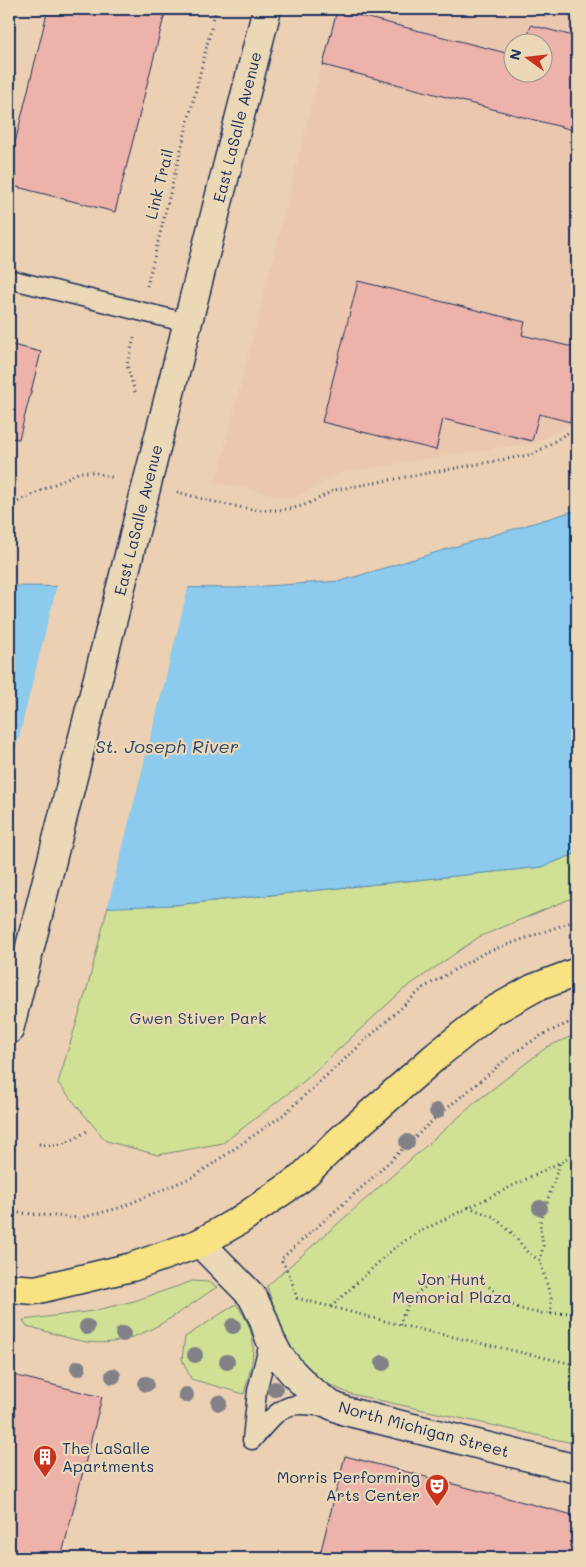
<svg xmlns="http://www.w3.org/2000/svg" width="586" height="1567" font-family="Mali,sans-serif">
  <style>
    .built { fill: #ecc7b0; fill-rule: evenodd }
    .green { fill: #d0e195; stroke: #76887a }
    .water { fill: #8ccbed; stroke: #5f8db4 }
    .pier { fill: #ebd0b3 }
    .building { fill: #edb2a9; stroke: #1b2f5e }
    .lines { fill: none; stroke-linecap: round; stroke-linejoin: round }
    .service-casing { stroke: #1b2f5e; stroke-width: 21 }
    .minor-casing { stroke: #1b2f5e; stroke-width: 31 }
    .tertiary-casing { stroke: #1b2f5e; stroke-width: 31 }
    .primary-casing { stroke: #1b2f5e; stroke-width: 31 }
    .path { stroke: #1b2f5e; stroke-width: 3; stroke-dasharray: 1 4; stroke-linecap: butt }
    .service { stroke: #ebd8b6; stroke-width: 18 }
    .minor { stroke: #ebd8b6; stroke-width: 28 }
    .tertiary { stroke: #ebd8b6; stroke-width: 28 }
    .primary { stroke: #f8e281; stroke-width: 28 }
    .tree { fill: #828188 }
    .labels { text-anchor: middle; stroke-width: 4.5; stroke-linejoin: round; paint-order: stroke }
    .street-label { font-size: 16px; fill: #1b2f5e; stroke: #ebd8b6 }
    .park-label { font-size: 16px; fill: #2d4164; stroke: #ebd8b6 }
    .poi-label { font-size: 16px; fill: #1b2f5e; stroke: #ebd8b6; text-anchor: start }
    .water-label { font-size: 18px; font-style: italic; fill: #2c4673; stroke: #ebd8b6 }
  </style>
  <rect width="100%" height="100%" fill="#ebd0b3"/>
  <filter id="ink" filterUnits="userSpaceOnUse"><feTurbulence type="fractalNoise" baseFrequency=".02" numOctaves="2"/><feDisplacementMap in="SourceGraphic" scale="10" xChannelSelector="R" yChannelSelector="G"/><feConvolveMatrix kernelMatrix="1 2 1 2 8 2 1 2 1" color-interpolation-filters="sRGB"/></filter>
  <g filter="url(#ink)">
    <path class="built" d="M336 9H559L577 13V405L573 423 537 442 339 473 294 499 216 482ZM514 42H544V72H514Z"/>
    <path class="green" d="M577 853V896L479 937 404 989 303 1082 223 1143 158 1155 106 1141 58 1083 88 985 108 906 174 905 542 867Z
      M577 1034V1444L351 1394C291 1371 285 1342 267 1286L477 1101 547 1047Z
      M193 1281 208 1282 217 1287C178 1312 137 1349 87 1342 67 1339 47 1331 27 1326L23 1320 93 1311 134 1301Z
      M236 1304C261 1337 254 1357 244 1394L191 1379 182 1359 185 1337Z"/>
    <path class="water" d="M577 510V853L542 867 174 905 9 911V586L236 588 341 581Z"/>
    <path class="pier" d="M57 585H189L107 909 9 913V776Z"/>
    <path class="building" d="M48 9H166L115 212 9 185V167Z
      M337 10 514 55V72H544V42H526L531 25 577 37V131L323 65Z
      M358 281 525 322 522 335 577 348V392L570 422 539 414 532 441 443 419 436 450 322 422Z
      M9 344 41 352 19 439 9 438Z
      M9 1374 102 1397 61 1558H9Z
      M345 1456 577 1516V1558H319Z"/>
    <g class="lines">
      <defs>
        <path id="service" d="M9 279 188 323
          M252 1440C282 1406 283 1400 329 1408
          M252 1440 257 1391 270 1339"/>
        <path id="minor" d="M200 1243 252 1296 263 1318 270 1339 279 1356 293 1373 309 1389 331 1405 345 1411 577 1469"/>
        <path id="tertiary" d="M9 1030 267 9"/>
        <path id="primary" d="M9 1288 35 1290 132 1267 200 1243 240 1220 300 1179 338 1142 436 1056 491 1012 534 988 577 972"/>
      </defs>
      <use href="#service" class="service-casing"/>
      <use href="#minor" class="minor-casing"/>
      <use href="#tertiary" class="tertiary-casing"/>
      <use href="#primary" class="primary-casing"/>
      <path class="path" d="M147 286 216 9
        M134 338 127 365 135 392
        M177 492C211 501 253 514 288 509 305 507 320 498 334 490L534 454 577 427
        M9 506 80 472H93L115 478
        M577 1019 542 1035 515 1052 433 1120 370 1180 281 1259 290 1276 297 1298 400 1325 577 1365
        M39 1144C59 1148 70 1142 87 1131
        M9 1212 80 1218 119 1208 195 1176 283 1115 423 988 484 953 577 920
        M540 1261 543 1246 540 1223 560 1163
        M331 1307 393 1249 415 1234 577 1154
        M551 1314 577 1312
        M400 1325C402 1318 405 1310 408 1304 421 1283 453 1271 476 1279 489 1284 497 1295 507 1302 521 1311 535 1313 551 1314V1298L540 1261 528 1253 513 1234 494 1217 468 1207"/>
      <use href="#service" class="service"/>
      <use href="#minor" class="minor"/>
      <use href="#tertiary" class="tertiary"/>
      <use href="#primary" class="primary"/>
    </g>
    <g class="tree">
      <circle cx="437" cy="1111" r="8"/>
      <circle cx="407" cy="1142" r="8"/>
      <circle cx="540" cy="1208" r="8"/>
      <circle cx="233" cy="1326" r="8"/>
      <circle cx="87" cy="1327" r="8"/>
      <circle cx="123" cy="1334" r="8"/>
      <circle cx="195" cy="1355" r="8"/>
      <circle cx="227" cy="1362" r="8"/>
      <circle cx="383" cy="1363" r="8"/>
      <circle cx="78" cy="1368" r="8"/>
      <circle cx="113" cy="1376" r="8"/>
      <circle cx="146" cy="1384" r="8"/>
      <circle cx="275" cy="1389" r="8"/>
      <circle cx="186" cy="1395" r="8"/>
      <circle cx="219" cy="1403" r="8"/>
    </g>
  </g>
  <defs>
    <symbol id="building-pin" viewBox="-11 -11 22 30"><path d="M0 17L-7.5 6A9.5 9.5 0 1 1 7.5 6Z" fill="#c8321e" stroke="#ebd8b6"/><path d="M-4-6H4V6H1V3H-1V6H-4ZM-2.5-4.3h1.7v1.8h-1.7ZM.8-4.3h1.7v1.8H.8ZM-2.5-1h1.7V.8h-1.7ZM.8-1h1.7V.8H.8Z" fill="#fff"/></symbol>
    <symbol id="theatre-pin" viewBox="-11 -11 22 30"><path d="M0 17L-7.5 6A9.5 9.5 0 1 1 7.5 6Z" fill="#c8321e" stroke="#ebd8b6"/><path d="M-5-5.5Q0-4 5-5.5V0Q5 5 0 6Q-5 5-5 0ZM-3.3-2.5H-1v1.5H-3.3ZM1-2.5H3.3v1.5H1ZM-2.8 1Q0 5.5 2.8 1Z" fill="#fff"/></symbol>
  </defs>
  <g fill-rule="evenodd">
    <use href="#building-pin" x="31" y="1443" width="28" height="38"/>
    <use href="#theatre-pin" x="423" y="1472" width="28" height="38"/>
  </g>
  <g class="labels">
    <g class="street-label">
      <text transform="translate(237 127) rotate(-76)" y="6">East LaSalle Avenue</text>
      <text transform="translate(159 184) rotate(-76)" y="6">Link Trail</text>
      <text transform="translate(138 520) rotate(-76)" y="6">East LaSalle Avenue</text>
      <text transform="translate(424 1429) rotate(15)" y="6">North Michigan Street</text>
    </g>
    <g class="park-label">
      <text x="198" y="1024">Gwen Stiver Park</text>
      <text x="452" y="1285">Jon Hunt<tspan x="452" dy="18">Memorial Plaza</tspan></text>
    </g>
    <g class="poi-label">
      <text x="62" y="1454">The LaSalle<tspan x="62" dy="18">Apartments</tspan></text>
      <text x="420" y="1483" text-anchor="end">Morris Performing<tspan x="420" dy="18">Arts Center</tspan></text>
    </g>
    <g class="water-label">
      <text x="167" y="753">St. Joseph River</text>
    </g>
  </g>
  <rect width="586" height="1567" fill="none" stroke="#ebd8b6" stroke-width="30"/>
  <rect x="15" y="15" width="556" height="1537" fill="none" stroke="#1b2f5e" stroke-width="2" filter="url(#ink)"/>
  <g transform="translate(528 58) rotate(285)"><circle r="24" fill="#ebd8b6" stroke="#989493"/>
  <path d="M0-4L9 19L0 12L-9 19Z" fill="#c8321e"/>
  <text y="-8" font-size="14" font-weight="bold" text-anchor="middle" fill="#1b2f5e">N</text>
  </g>
</svg>
